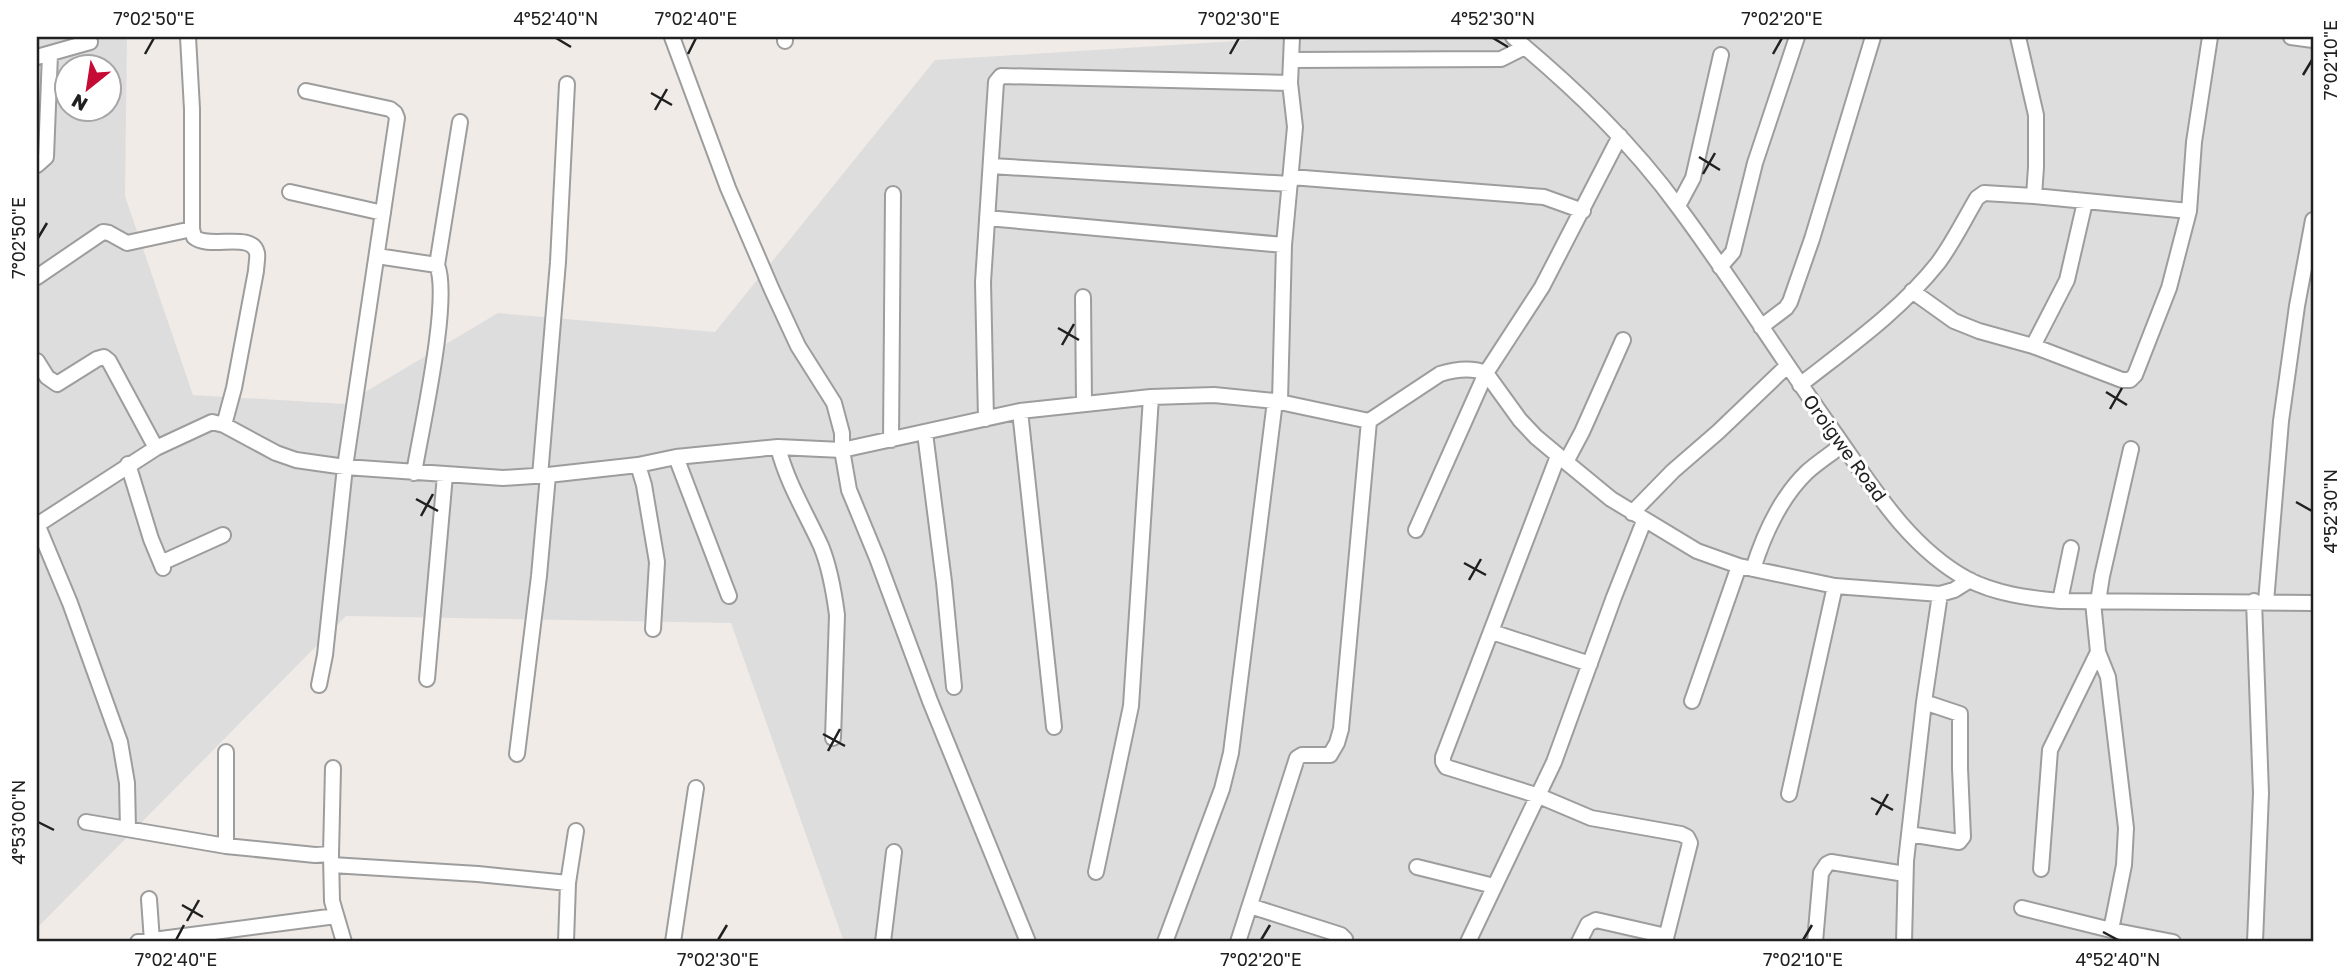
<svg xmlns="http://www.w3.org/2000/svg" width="2350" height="979" font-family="'Golos Text',sans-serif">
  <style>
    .residential { fill: #deddde; fill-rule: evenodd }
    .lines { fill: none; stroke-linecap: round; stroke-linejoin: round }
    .minor-casing { stroke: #9d9d9d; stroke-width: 18 }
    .minor { stroke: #fff; stroke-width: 14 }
    .ticks { fill: none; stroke: #202020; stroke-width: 2.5 }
    .labels { text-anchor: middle; stroke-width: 6; stroke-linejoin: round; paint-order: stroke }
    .street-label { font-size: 19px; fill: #202020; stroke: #fff }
    .neatline { fill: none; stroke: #202020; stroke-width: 2.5 }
    .ticks-label { font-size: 18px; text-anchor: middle; fill: #202020 }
  </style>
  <rect width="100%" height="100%" fill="#f0ebe7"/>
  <path class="residential" d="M37 37H127L125 196 193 395 345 404 498 313 715 332 935 60 1267 39 1268 37H2313V942H844L731 623 346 616 37 928ZM66 66H108V108H66Z"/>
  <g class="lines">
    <defs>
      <path id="minor" d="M188 37 192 109V229L194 237C209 250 252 231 257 253 258 258 256 266 256 271L234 388 224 425
        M672 37 728 188 772 290 798 346 834 403 842 433V450L849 490 877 558 930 701 1028 942
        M785 37V41
        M1513 37C1574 88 1632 143 1679 208 1734 282 1782 360 1836 435 1873 488 1909 547 1967 579 1996 594 2028 598 2060 601L2313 603
        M2018 37 2036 115V167L2034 196
        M2291 37 2313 40
        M37 57 90 42
        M1292 60 1501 59 1525 47
        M306 91 390 109 395 113 397 118 345 467 325 655 319 685
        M37 165 46 157 50 54
        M991 166 1290 184
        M1291 177 1544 197 1583 211
        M290 192 383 213
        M1678 206 1693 178 1721 55
        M987 218 1284 245
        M377 256 437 265C451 299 421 430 414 473
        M437 265 460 122
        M1720 267 1733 252 1755 163 1797 37
        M37 277 103 232 109 233 127 243 192 229
        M1912 291 1954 321 1979 331 2033 346 2122 380H2130L2135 375 2169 288 2189 211 2194 142 2210 37
        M1083 297 1084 403
        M1761 327 1786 308 1790 302 1812 239 1873 37
        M2033 346 2067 280 2085 202
        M37 361 47 377 57 384 97 359 104 357 109 361 156 448
        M1800 385C1847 348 1900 311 1938 263 1953 243 1964 220 1977 198L1984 193 2034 196 2189 211
        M1280 401 1284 245 1295 127 1290 83 1292 37
        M1020 411 1054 727
        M986 419 983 282 996 82 1001 76 1290 83
        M925 433 944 582 954 687
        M891 440 893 194
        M778 447C787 483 806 513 821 546 830 568 834 592 837 615L833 738
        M1558 456 1443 757V762L1446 767 1539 796 1591 818 1681 834 1687 837 1690 843 1665 942
        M676 457 729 596
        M1566 462 1582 432 1623 340
        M128 464 151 539 163 568
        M638 465 644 485 657 562 653 629
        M540 476 558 262 567 84
        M1632 513 1673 471 1718 432 1787 366
        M37 524 70 603 120 742 127 783 128 829
        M37 525 156 448 212 422 224 425 276 453 296 460 345 467 503 478 548 475 638 465 676 457 778 447 842 450 1020 411 1151 397 1214 395 1275 401 1369 421 1440 374C1456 369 1471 367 1486 373L1520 420 1536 437 1566 462 1611 499 1697 551 1739 566 1835 586 1940 594 1954 590 1970 580
        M1416 530 1486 373 1542 287 1620 136
        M161 563 223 535
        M1753 569C1764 534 1780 498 1807 472 1818 462 1831 454 1842 445
        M2060 601 2071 548
        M2254 601 2261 793 2255 942
        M2093 602 2098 652 2108 677 2126 828 2124 865 2111 930
        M2098 602 2102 576 2131 449
        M2266 602 2281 421 2297 306 2313 220
        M1492 632 1590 664
        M427 679 445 475
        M1692 701 1739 566
        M517 754 539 576 548 475
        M1789 794 1835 586
        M86 822 226 846 315 855 331 854 333 768
        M1909 834 1959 842 1963 837 1960 768V714L1924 702
        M226 846V752
        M331 855 332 901 344 942
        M332 865 478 874 568 883
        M1417 867 1494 886
        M2041 869 2050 750 2098 652
        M1096 872 1131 706 1151 397
        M149 899 152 941
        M1250 906 1341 935 1345 939 1344 942
        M2022 908 2111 930 2173 942
        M138 942 336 916
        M566 942 568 883 576 831
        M673 942 696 788
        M883 942 894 852
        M1165 942 1222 789 1231 753 1275 401
        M1238 942 1297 758 1302 755H1330L1337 743 1341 729 1369 421
        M1468 942 1554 762 1614 597 1644 521
        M1579 942 1588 924 1596 920 1666 936
        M1815 942 1821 873 1827 864 1831 862 1905 874
        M1904 942 1906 861 1924 702 1940 594"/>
    </defs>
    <use href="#minor" class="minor-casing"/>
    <use href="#minor" class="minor"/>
  </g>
  <path class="ticks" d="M556 38 571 47M1493 38 1508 47M145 54 154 38M688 54 696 38M1230 54 1239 38M1773 54 1782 38M2303 75 2312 60M651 93 672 105M655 110 667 89M1699 157 1720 170M1703 174 1715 153M38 238 47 223M1058 328 1079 340M1062 345 1074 324M2106 392 2127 405M2110 409 2122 388M416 499 438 511M2296 502 2312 511M421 516 433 494M1464 563 1486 575M1469 580 1481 559M823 734 845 746M828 751 840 729M1871 798 1893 810M1876 815 1888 794M38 822 54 830M182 905 203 917M187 921 199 900M2103 932 2118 940M176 940 184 925M718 940 727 925M1261 940 1270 925M1803 940 1812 925"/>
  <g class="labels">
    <g class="street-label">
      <text transform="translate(1845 448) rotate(54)" y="7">Oroigwe Road</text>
    </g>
  </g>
  <rect width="2350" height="979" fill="none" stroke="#ffffff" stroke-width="77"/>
  <g transform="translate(88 88) rotate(210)"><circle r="33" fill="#ffffff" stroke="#a6a6a6" stroke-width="2"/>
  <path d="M0-5L12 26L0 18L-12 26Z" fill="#c50b35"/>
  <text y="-10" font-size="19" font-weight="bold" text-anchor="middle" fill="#202020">N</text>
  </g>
  <rect x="38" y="38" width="2274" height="902" class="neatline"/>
  <g class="ticks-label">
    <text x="154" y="25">7°02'50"E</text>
    <text x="556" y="25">4°52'40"N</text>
    <text x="696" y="25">7°02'40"E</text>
    <text x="1239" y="25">7°02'30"E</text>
    <text x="1493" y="25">4°52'30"N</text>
    <text x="1782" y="25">7°02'20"E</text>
    <text transform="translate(2331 60) rotate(-90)" y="6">7°02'10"E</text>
    <text transform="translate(19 238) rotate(-90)" y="6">7°02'50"E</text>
    <text transform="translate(2331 511) rotate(-90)" y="6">4°52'30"N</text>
    <text transform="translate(19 822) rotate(-90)" y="6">4°53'00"N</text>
    <text x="176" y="966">7°02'40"E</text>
    <text x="718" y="966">7°02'30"E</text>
    <text x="1261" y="966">7°02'20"E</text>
    <text x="1803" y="966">7°02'10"E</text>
    <text x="2118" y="966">4°52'40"N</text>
  </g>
</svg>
